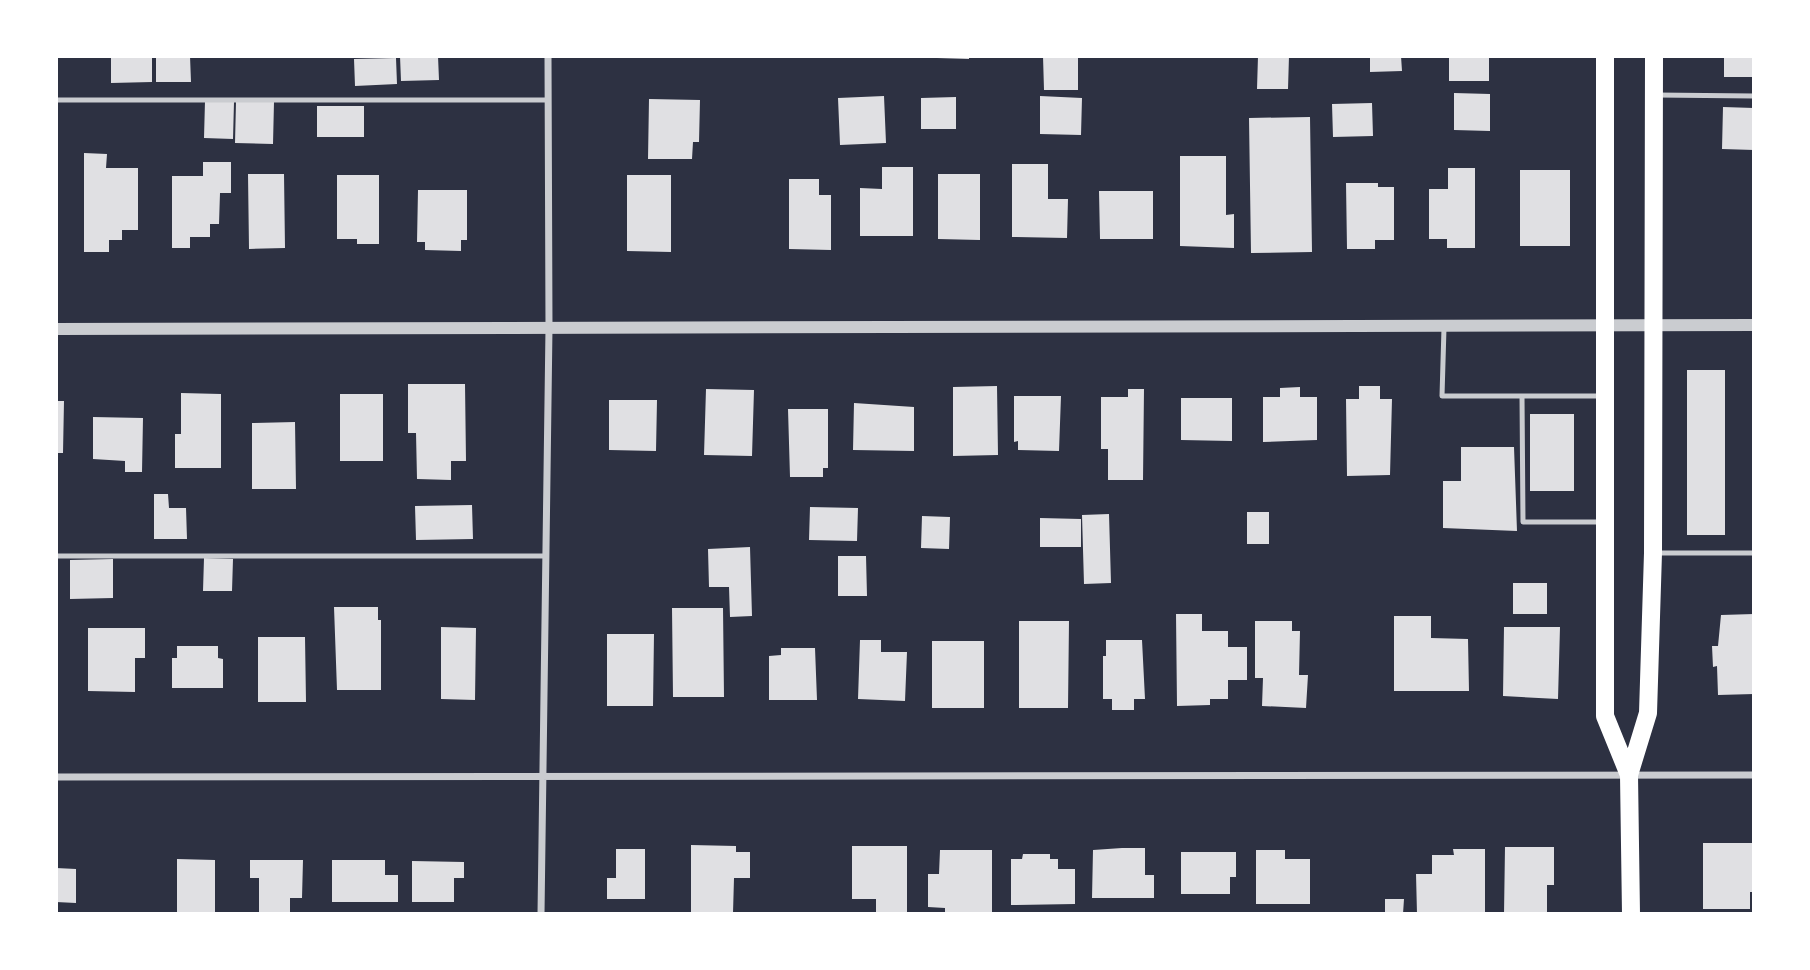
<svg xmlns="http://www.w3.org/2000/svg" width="1810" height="970" font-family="Signika,sans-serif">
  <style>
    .building { fill: #e0e0e3 }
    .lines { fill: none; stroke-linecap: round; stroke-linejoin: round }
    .service { stroke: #caccd0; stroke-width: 5 }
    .minor { stroke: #caccd0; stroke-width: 7 }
    .tertiary { stroke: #caccd0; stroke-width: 12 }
    .primary { stroke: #fff; stroke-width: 18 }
  </style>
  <rect width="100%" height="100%" fill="#2d3142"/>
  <path class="building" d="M111 56H152V82L111 83Z
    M156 56H190L191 82H156Z
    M400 56H438L439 80 401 81Z
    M937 56H969V59L937 58Z
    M1043 56H1078V90H1044Z
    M1258 56H1289L1288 89H1257Z
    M1370 56H1401L1402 71 1370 72Z
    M1449 56H1489V81H1449Z
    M1724 56H1754V77H1724Z
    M396 58 397 84 355 86 354 59Z
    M1454 93 1490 94V131L1454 130Z
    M884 96 886 143 840 145 838 98Z
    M1040 96 1082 98 1081 135 1040 134Z
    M956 97V129H921V98Z
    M649 99 700 100 699 142H693L692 159H648Z
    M205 101 234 102 233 139 204 138Z
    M236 102H274L273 144 235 143Z
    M1372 103 1373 136 1333 137 1332 104Z
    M317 106H364V137H317Z
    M1723 107 1754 108V150L1722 149Z
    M1310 117 1312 252 1251 253 1249 118Z
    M84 153 107 154 106 168H138V230H122V240H109V252H84Z
    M1180 156H1226V215L1234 214V248L1180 246Z
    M203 162H231V193H220L219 224H210V237H190V248H172V176H203Z
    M1012 164H1048V199H1068L1067 238 1012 237Z
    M882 167H913V236H860V188L882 189Z
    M1448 168H1475V248H1447V239H1429V189H1448Z
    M1520 170H1570V246H1520Z
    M248 174H284L285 248 249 249Z
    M938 174H980V240L938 239Z
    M337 175H379V244H357V239H337Z
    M627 175H671V252L627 251Z
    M789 179H819V195H831V250L789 249Z
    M1346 183H1378V187H1394V240H1375V249H1347Z
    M418 190H467V240H461V251L425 250V242H417Z
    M1099 191H1153V239H1100Z
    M1687 370H1725V535H1687Z
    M408 384H465L466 461H451V480L417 479 416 433H408Z
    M997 386 998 455 953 456V387Z
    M1359 386H1380V399H1392L1390 475 1347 476 1346 399H1359Z
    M1300 387V397H1317V440L1263 442V397H1280V388Z
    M706 389 754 390 752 456 704 455Z
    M1128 389H1144L1143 480H1108V449H1101V397H1128Z
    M181 393 221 394V468H175V434H181Z
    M340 394H383V461H340Z
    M1014 396H1061L1059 451 1018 450V441L1014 442Z
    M1181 398H1232V441L1181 440Z
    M609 400H657L656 451 609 450Z
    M56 401H64L63 453H56Z
    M854 403 914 407V451L853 450Z
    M788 409H828V468H823V477H790Z
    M1530 414H1574V491H1530Z
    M93 417 143 418 142 472H125V461L93 459Z
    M295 422 296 489H252V423Z
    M1461 447H1514L1517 531 1443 528V481H1461Z
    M154 494H168L169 508H186L187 539H154Z
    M472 505 473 539 416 540 415 506Z
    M810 507 858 508 857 541 809 540Z
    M1247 512H1269V544H1247Z
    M1109 514 1111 583 1084 584 1082 515Z
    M922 516 950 517 949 549 921 548Z
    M1040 518 1081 519V547H1040Z
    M750 547 752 616 730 617 729 587H709L708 549Z
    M838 556H866L867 596H838Z
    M204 558 233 559 232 591H203Z
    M113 559V598L70 599V560Z
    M1513 583H1547V614H1513Z
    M334 607H378V620H381V690H337Z
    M672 608H723L724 697H673Z
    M1176 614H1202V631H1228V647H1247V680H1228V699H1210V705L1177 706Z
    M1754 614V694L1718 695 1717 666 1713 667 1712 646H1718L1721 615Z
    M1394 616H1431V638L1468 639 1469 691H1394Z
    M1019 621H1069L1068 708H1019Z
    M1255 621H1292V631H1300L1299 675H1308L1306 708 1262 706 1263 678H1255Z
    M441 627 476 628 475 700 441 699Z
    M1504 627H1560L1558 699 1503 696Z
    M88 628H145V658H135V692L88 691Z
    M607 634H654L653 706H607Z
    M258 637H305L306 702H258Z
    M860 640H881V652H907L905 701 858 699Z
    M1106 640H1142L1145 699H1134V710H1112V699H1103V656H1106Z
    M932 641H984V708H932Z
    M177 646H218V658L223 659V688H172V658H177Z
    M781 648H815L817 700H769V656L781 655Z
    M1703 843H1752L1754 892H1750V909H1703Z
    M691 845 736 846V852H750V878H734L733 913 691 914Z
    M852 846H907V912H876V899H852Z
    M1505 847H1554V885H1547V914H1504Z
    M1122 848H1145V875H1154V898H1092L1093 850Z
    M616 849H645V899H607V878H616Z
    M1453 849H1485V914H1417L1416 874H1432V855H1454Z
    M940 850H992V914H945V908L928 907V874H939Z
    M1256 850H1285V859H1310V904H1256Z
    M1181 852H1236V877H1230V894H1181Z
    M1023 854H1050V859H1058V869H1075V904L1011 905V859H1022Z
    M177 859 215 860V914H177Z
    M250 860H303L302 898H290V914H259V878H250Z
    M332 860H385V875H398V902H332Z
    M412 861 464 862V878H454V902H412Z
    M56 868 76 869V903L56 902Z
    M1385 899H1404L1403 914H1385Z"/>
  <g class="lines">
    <path class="service" d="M1656 95 1754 96
      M56 100H548
      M1444 328 1442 396H1522L1523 522H1603
      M1522 396H1603
      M1656 553H1754
      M56 556H545"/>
    <path class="minor" d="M56 777 1754 775
      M541 914 549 328 548 56"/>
    <path class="tertiary" d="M56 329 1754 325"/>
    <path class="primary" d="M1605 56V716L1629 775
      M1631 914 1629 775 1648 713 1653 553 1654 56"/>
  </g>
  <rect width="1810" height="970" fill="none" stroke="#ffffff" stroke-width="116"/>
</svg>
